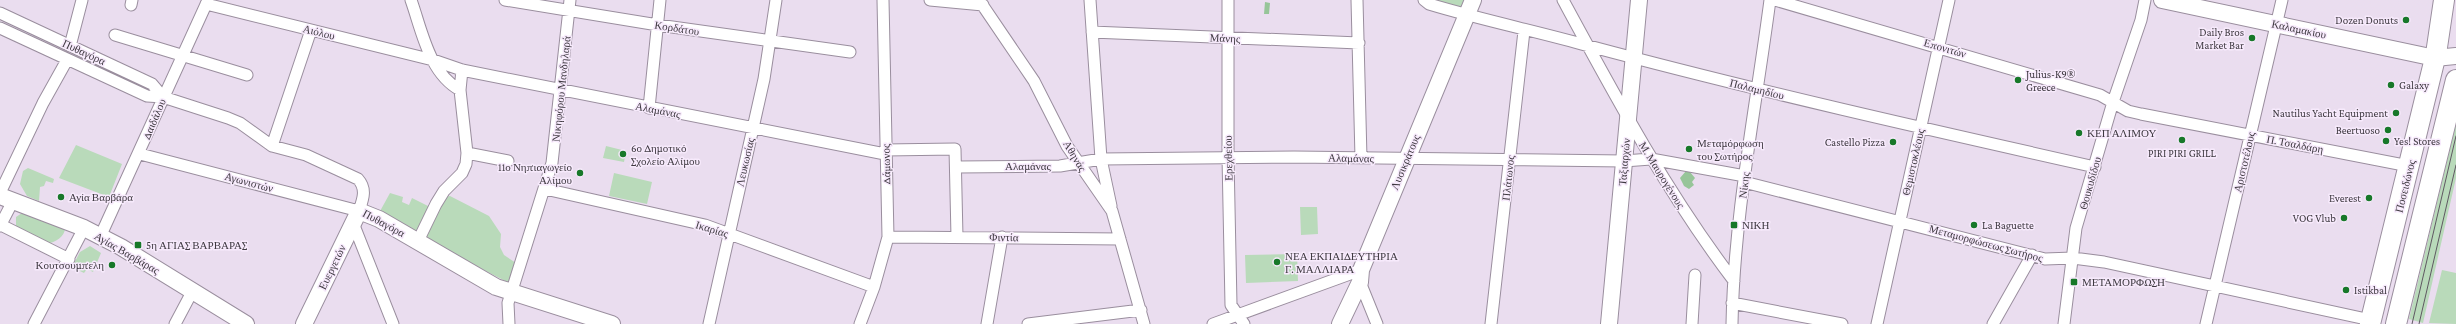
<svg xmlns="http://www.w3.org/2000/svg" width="2456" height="324" font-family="'Crimson Pro',serif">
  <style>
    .green { fill: #b9daba }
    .water { fill: #97c599 }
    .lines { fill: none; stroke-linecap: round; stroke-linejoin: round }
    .street-casing { stroke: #9a8e9e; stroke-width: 13 }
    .secondary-casing { stroke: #9a8e9e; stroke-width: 18 }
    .highway-casing { stroke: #9a8e9e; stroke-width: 22 }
    .street { stroke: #fff; stroke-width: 11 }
    .secondary { stroke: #fff; stroke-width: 16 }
    .highway { stroke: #fff; stroke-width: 20 }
    .tram { stroke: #5f5862; stroke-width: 1 }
    .poi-dot { fill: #177829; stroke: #f7eafc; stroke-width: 1.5 }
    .labels { text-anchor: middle; stroke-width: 3; stroke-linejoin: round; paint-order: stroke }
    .poi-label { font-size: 11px; fill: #3e3940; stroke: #f7eafc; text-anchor: start }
    .street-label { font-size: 11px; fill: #3e3940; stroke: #f7eafc }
  </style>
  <rect width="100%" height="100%" fill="#eaddef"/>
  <path class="green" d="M1432 0H1467L1463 10Z
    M2456 124V178L2423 323 2409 319Z
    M76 145 122 164 109 197 59 178Z
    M606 146 626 151 624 162 603 158Z
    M28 168 54 179 53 183 46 181 44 186 40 187 39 201 27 196 20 184 23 171Z
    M614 173 652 182 647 204 609 196Z
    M390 193 403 197 402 202 409 205 412 198 430 207 417 235 379 213Z
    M450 196 489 216 501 234 500 247 504 255 516 263 509 283 424 239 445 197Z
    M1300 207H1317L1318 234 1301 235Z
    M22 213 65 228C65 237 55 242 47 244L16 227V217Z
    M90 246 101 253 93 272 87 269 84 273 72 267 80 252Z
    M1297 254 1298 281 1246 283 1245 255Z
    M2442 270 2456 273V324L2429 323Z"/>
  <path class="water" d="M1265 2 1270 3 1269 14H1264Z
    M1686 171 1690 172 1695 178 1692 182 1694 185 1689 189 1684 186 1680 178Z"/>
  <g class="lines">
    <defs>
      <path id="street" d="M411 0C422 31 429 73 460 90
        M505 0 658 25 850 52
        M930 0 983 5
        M979 0 1034 81 1067 146 1112 211 1144 324
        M1090 0 1101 159 1111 206
        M1228 0V157L1231 305 1244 324
        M1357 0 1361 158
        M1424 0 1429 4C1482 20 1536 31 1589 46 1757 91 1926 129 2095 167
        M1563 0C1615 96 1667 193 1734 281
        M1775 0 2100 95 2128 111 2141 114 2409 166
        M206 4 433 60 462 70 885 154
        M131 5 132 0
        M0 13 152 84 163 97
        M0 28 147 96 163 97 228 118 240 123 272 146 306 155 358 179C367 189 363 199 359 211L140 154
        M1092 32 1359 43
        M115 35 247 75
        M70 46 82 0
        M649 108 660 0
        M272 146 311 30
        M885 150 955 149 957 237
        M467 153 508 161
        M957 167 1060 166 1101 159 1294 157 1624 161 1651 159 1745 176
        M1744 182 2045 259 2073 258 2104 262 2371 320
        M545 189 705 225 874 287
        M0 193 43 103 67 60
        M353 223 393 324
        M1 225 69 259
        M0 226 13 201
        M100 237 208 0
        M888 237 1120 239
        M418 241 436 204 444 191 462 173 466 164 467 153 460 90 462 70
        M1360 282 1377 324
        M1732 303 1842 324
        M34 324 84 228
        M175 324 192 292
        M509 324 508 303 552 163 570 0
        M709 324 764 79 776 0
        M860 324 874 287 888 237 883 0
        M987 324 1002 237
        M1028 324 1141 310
        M1213 324 1361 270
        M1491 324 1524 31
        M1692 324 1695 275
        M1732 324C1734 215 1756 107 1770 0
        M1877 324 1949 0
        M1993 324 2032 255
        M2064 324 2076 228 2113 102 2141 20 2145 0
        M2206 324 2282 0"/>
      <path id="secondary" d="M2162 0 2435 58 2456 56
        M0 196 84 228 121 247 246 324
        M304 324 359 211 379 219 496 287 612 324
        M1340 324 1360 282 1361 270 1473 0
        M1609 324 1639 0"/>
      <path id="highway" d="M2370 324 2436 54 2444 0
        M2396 324 2456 80"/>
    </defs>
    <use href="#street" class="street-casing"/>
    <use href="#secondary" class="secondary-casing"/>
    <use href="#highway" class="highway-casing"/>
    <use href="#street" class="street"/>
    <use href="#secondary" class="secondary"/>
    <use href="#highway" class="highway"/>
    <path class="tram" d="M2412 324 2456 136
      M2419 324 2456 165"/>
  </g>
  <g class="poi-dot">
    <circle cx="2406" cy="20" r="4"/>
    <circle cx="2252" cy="38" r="4"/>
    <circle cx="2018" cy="80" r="4"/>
    <circle cx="2391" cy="85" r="4"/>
    <circle cx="2396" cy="113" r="4"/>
    <circle cx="2388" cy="130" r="4"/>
    <circle cx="2079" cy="133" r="4"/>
    <circle cx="2182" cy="140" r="4"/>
    <circle cx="2386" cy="141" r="4"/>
    <circle cx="1893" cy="142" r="4"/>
    <circle cx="1689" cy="149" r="4"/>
    <circle cx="623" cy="154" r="4"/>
    <circle cx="580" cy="173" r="4"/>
    <circle cx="61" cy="197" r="4"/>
    <circle cx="2369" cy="198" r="4"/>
    <circle cx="2344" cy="218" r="4"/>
    <rect x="1730" y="221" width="8" height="8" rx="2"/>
    <circle cx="1974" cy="225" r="4"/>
    <rect x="134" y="241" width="8" height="8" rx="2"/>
    <circle cx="1277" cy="262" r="4"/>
    <circle cx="112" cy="265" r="4"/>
    <rect x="2070" y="278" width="8" height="8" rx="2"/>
    <circle cx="2346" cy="290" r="4"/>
  </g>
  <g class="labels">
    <g class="poi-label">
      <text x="2398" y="24" text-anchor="end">Dozen Donuts</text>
      <text x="2244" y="36" text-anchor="end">Daily Bros<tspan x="2244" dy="13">Market Bar</tspan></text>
      <text x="2026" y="78">Julius-K9®<tspan x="2026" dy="13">Greece</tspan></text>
      <text x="2399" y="89">Galaxy</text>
      <text x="2388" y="117" text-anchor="end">Nautilus Yacht Equipment</text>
      <text x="2380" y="134" text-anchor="end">Beertuoso</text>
      <text x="2087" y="137">ΚΕΠ ΑΛΙΜΟΥ</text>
      <text x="2394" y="145">Yes! Stores</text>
      <text x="1885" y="146" text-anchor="end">Castello Pizza</text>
      <text x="1697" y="147">Μεταμόρφωση<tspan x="1697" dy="13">του Σωτήρος</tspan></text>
      <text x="631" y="152">6ο Δημοτικό<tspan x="631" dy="13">Σχολείο Αλίμου</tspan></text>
      <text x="2182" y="157" text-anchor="middle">PIRI PIRI GRILL</text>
      <text x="572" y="171" text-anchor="end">11ο Νηπιαγωγείο<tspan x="572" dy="13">Αλίμου</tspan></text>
      <text x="69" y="201">Αγία Βαρβάρα</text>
      <text x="2361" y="202" text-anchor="end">Everest</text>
      <text x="2336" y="222" text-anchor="end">VOG Vlub</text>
      <text x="1742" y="229">ΝΙΚΗ</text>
      <text x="1982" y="229">La Baguette</text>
      <text x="146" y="249">5η ΑΓΙΑΣ ΒΑΡΒΑΡΑΣ</text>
      <text x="1285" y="260">ΝΕΑ ΕΚΠΑΙΔΕΥΤΗΡΙΑ<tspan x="1285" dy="13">Γ. ΜΑΛΛΙΑΡΑ</tspan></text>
      <text x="104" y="269" text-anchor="end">Κουτσουμπελη</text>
      <text x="2082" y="286">ΜΕΤΑΜΟΡΦΩΣΗ</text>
      <text x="2354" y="294">Istikbal</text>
    </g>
    <g class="street-label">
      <text transform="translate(677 28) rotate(9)" y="4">Κορδάτου</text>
      <text transform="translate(2299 29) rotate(12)" y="4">Καλαμακίου</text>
      <text transform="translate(319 32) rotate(14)" y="4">Αιόλου</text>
      <text transform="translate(1225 38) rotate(3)" y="4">Μάνης</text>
      <text transform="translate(1945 48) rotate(16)" y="4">Επονιτών</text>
      <text transform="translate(84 52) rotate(25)" y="4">Πυθαγόρα</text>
      <text transform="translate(561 89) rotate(-84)" y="4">Νικηφόρου Μανδηλαρά</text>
      <text transform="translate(1757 89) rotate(14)" y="4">Παλαμηδίου</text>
      <text transform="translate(658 110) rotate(11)" y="4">Αλαμάνας</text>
      <text transform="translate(154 119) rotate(-67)" y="4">Δαιδάλου</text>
      <text transform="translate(2295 144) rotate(11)" y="4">Π. Τσαλδάρη</text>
      <text transform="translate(1075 156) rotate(59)" y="4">Αθηνάς</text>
      <text transform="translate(1228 158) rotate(-91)" y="4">Ερεχθείου</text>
      <text transform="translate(1351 158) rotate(1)" y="4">Αλαμάνας</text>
      <text transform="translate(745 162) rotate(-77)" y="4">Λευκωσίας</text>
      <text transform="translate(1405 162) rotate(-67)" y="4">Λυσικράτους</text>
      <text transform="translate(1624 162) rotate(-85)" y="4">Ταξιαρχών</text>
      <text transform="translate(1913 162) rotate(-77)" y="4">Θεμιστοκλέους</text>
      <text transform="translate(2244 162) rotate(-77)" y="4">Αριστοτέλους</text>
      <text transform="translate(886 164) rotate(-91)" y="4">Δάμωνος</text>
      <text x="1028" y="170">Αλαμάνας</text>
      <text transform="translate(1662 175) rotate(58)" y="4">Μ. Μαυρογένους</text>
      <text transform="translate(1508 178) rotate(-84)" y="4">Πλάτωνος</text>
      <text transform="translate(249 182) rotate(15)" y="4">Αγωνιστών</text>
      <text transform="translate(2090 183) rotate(-74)" y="4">Θουκυδίδου</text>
      <text transform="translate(1744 185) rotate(-83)" y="4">Νίκης</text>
      <text transform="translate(2405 186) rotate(-76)" y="4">Ποσειδώνος</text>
      <text transform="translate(384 223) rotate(28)" y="4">Πυθαγόρα</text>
      <text transform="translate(712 229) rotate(17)" y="4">Ικαρίας</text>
      <text transform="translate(1004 237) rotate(1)" y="4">Φιντία</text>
      <text transform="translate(1986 243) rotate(15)" y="4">Μεταμορφώσεως Σωτήρος</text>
      <text transform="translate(127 253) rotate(30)" y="4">Αγίας Βαρβάρας</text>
      <text transform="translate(332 267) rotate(-64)" y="4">Ευεργετών</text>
    </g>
  </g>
</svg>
